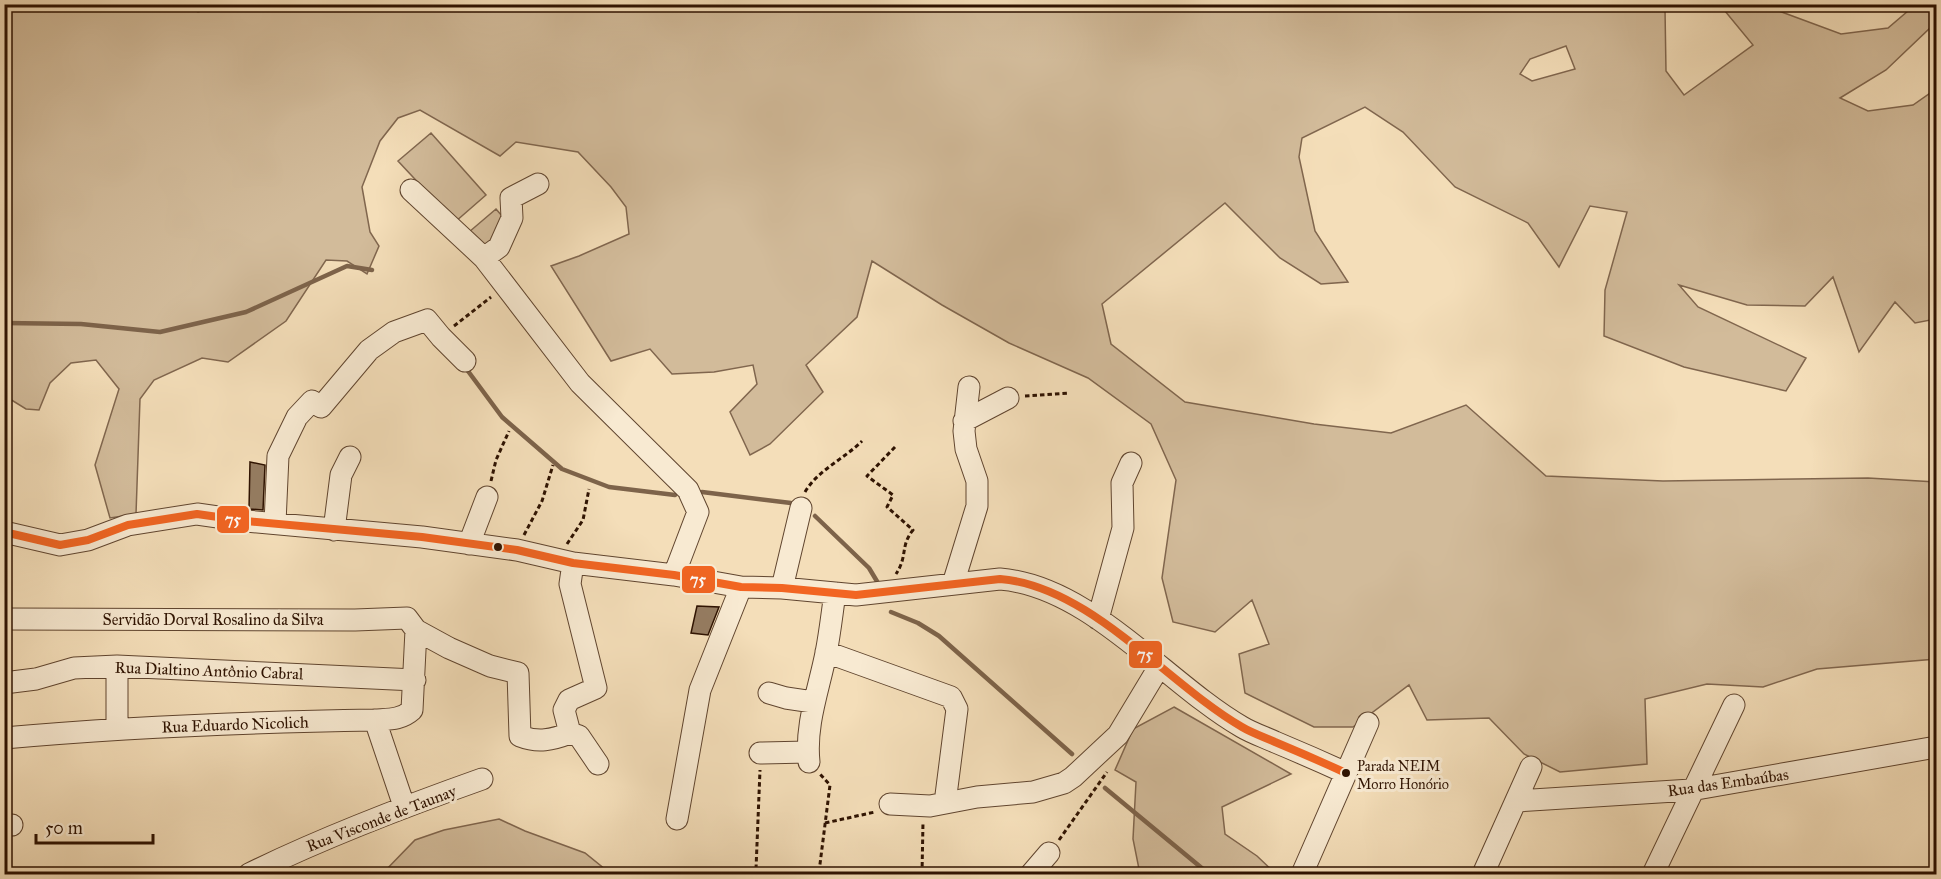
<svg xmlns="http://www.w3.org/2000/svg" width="1941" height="879" font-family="'IM FELL Great Primer',serif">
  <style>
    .green { fill: #d2bb9a; stroke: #80664e; stroke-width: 1.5; fill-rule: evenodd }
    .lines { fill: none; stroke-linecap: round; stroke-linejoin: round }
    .stream { stroke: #7d634a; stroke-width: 4.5 }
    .building { fill: #957c61; stroke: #2e1201; stroke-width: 1.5 }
    .minor-casing { stroke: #60452f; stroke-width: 23 }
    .path { stroke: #2e1201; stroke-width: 3; stroke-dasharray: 4.5 3; stroke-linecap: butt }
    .minor { stroke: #f8ead2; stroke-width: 21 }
    .bus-1-casing { stroke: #f8ead2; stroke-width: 12 }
    .bus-1 { stroke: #f26522; stroke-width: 8 }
    .bus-dot { fill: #2e1201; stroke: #f8ead2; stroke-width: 2 }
    .labels { text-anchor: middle; stroke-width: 6; stroke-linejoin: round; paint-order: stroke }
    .bus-label { font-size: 14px; fill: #2e1201; stroke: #f8ead2; text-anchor: start }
    .street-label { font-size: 16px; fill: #2e1201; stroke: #f8ead2 }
    .line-badge { stroke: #f8ead2; stroke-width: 2 }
    .badge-label { font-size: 16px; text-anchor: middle; font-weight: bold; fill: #fff }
  </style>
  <rect width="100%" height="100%" fill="#f4deb9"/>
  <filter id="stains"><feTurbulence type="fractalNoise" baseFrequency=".00333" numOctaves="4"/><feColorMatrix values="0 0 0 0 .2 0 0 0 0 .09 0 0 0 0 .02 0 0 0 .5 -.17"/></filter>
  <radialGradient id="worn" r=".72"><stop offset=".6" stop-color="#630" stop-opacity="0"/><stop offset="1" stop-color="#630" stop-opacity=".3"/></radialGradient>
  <path class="green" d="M185 4 198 12 225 4 1661 5 1665 9 1666 71 1684 95 1753 45 1720 5H1770L1779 11 1841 34 1888 28 1915 5H1936V26L1929 29 1886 70 1840 98 1868 111 1913 105 1936 89V319L1915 323 1895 302 1859 352 1833 277 1805 306 1747 305 1679 285 1698 307 1806 358 1786 391 1684 367 1604 336 1605 290 1627 212 1590 206 1559 267 1528 223 1455 187 1403 132 1365 107 1302 138 1299 157 1315 231 1348 282 1321 284 1280 258 1225 203 1102 304 1111 344 1185 402 1314 424 1391 433 1466 405 1546 476 1663 481 1868 478 1936 482V659L1817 669 1763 687 1707 684 1645 699 1647 764 1560 772 1524 754 1489 718 1427 720 1409 685 1353 727H1314L1245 693 1239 654 1269 644 1252 600 1215 632 1173 622 1162 578 1176 480 1151 424 1088 378 1009 343 942 305 872 261 857 317 806 365 823 392 770 444 750 455 730 412 757 384 753 365 714 372 672 374 650 349 611 361 551 266 579 256 629 234 626 207 611 187 578 152 516 142 500 156 420 110 398 118 380 141 362 187 370 232 379 246 367 274 347 261 326 260 286 321 228 362 202 358 154 380 140 399 136 514 110 518 95 465 119 389 96 360 71 363 50 383 39 410 26 409 5 396 4 5ZM1566 46 1575 69 1532 81 1520 74 1530 59Z
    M431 133 486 195 455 222 398 161Z
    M496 209 502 216 495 241 484 251 469 232Z
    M1174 707 1291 774 1222 807 1225 834 1257 856 1276 874H1140L1133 839 1136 782 1115 770 1133 729Z
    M499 819 525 831 585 853 611 874H382L415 840 444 830Z"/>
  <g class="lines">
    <path class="stream" d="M4 323 81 324 160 332 246 312 347 266 372 270
      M465 367 502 417 562 469 609 487 675 495
      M702 492 791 503
      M815 516 869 568 878 583
      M891 612 918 623 939 636 1072 754
      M1105 788 1209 874"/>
  </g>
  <path class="building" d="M250 462 265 465 263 510 249 509Z
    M697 606 719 607 708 635 691 633Z"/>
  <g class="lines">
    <defs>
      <path id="minor" d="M411 190 484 258 580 383 688 490 698 512 674 575
        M484 258 499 247 512 218 511 198 538 184
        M964 421 1008 398
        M275 523 278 456 297 417 312 401 321 407 369 350 394 332 427 320 441 337 465 361
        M334 530 341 475 350 457
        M4 532 60 545 88 540 128 525 197 514 246 521 422 537 517 550 573 563 674 575 741 587 782 588 856 595 1000 579C1090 586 1166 683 1242 727 1252 733 1264 737 1275 742 1299 752 1322 762 1346 773
        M469 544 487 497
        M573 563 570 584 596 688 569 700 564 710 570 733 579 736 598 764
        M953 584 977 506V481L966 449 964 431 969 387
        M782 588 801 508
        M4 619 355 620 407 618 416 630 449 648 490 666 518 673 520 736C538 743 552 740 570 733
        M1098 619 1123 528 1122 483 1131 463
        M826 652 951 697 957 709 945 803
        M4 683 36 679 74 668 117 666 415 680
        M769 693 786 698 813 702
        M375 720C389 719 401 720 412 710L416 630
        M117 729V666
        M4 738C128 727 251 722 375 720L404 806
        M760 753 808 752
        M809 762C805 724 819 689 826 653 830 633 832 613 835 593
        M1517 801 1691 790 1936 747
        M890 804 930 806 977 797 1033 792 1064 783 1073 777 1118 735 1159 667
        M677 819 700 690 741 587
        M4 825H12
        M249 874C324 837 403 807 482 779
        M1031 874 1049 853
        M1302 874 1368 723
        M1483 874 1531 767
        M1653 874 1734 705"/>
    </defs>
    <use href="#minor" class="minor-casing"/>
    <path class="path" d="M454 326 491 297
      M1025 396 1069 393
      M895 447 867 476 893 495 887 507 913 530C900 546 908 556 896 574
      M491 481 496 460 509 431
      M805 492C818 470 844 459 862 441
      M524 535 542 501 553 465
      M567 544 583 520 589 489
      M825 823 875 812
      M1059 840 1107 772
      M756 869 760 770
      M819 872 830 785 820 774
      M922 874 923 822"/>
    <use href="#minor" class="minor"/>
    <defs>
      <path id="bus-1" d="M4 532 60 545 88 540 128 525 197 514 246 521 422 537 517 550 573 563 674 575 741 587 782 588 856 595 1000 579C1090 586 1166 683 1242 727 1252 733 1264 737 1275 742 1299 752 1322 762 1346 773"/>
    </defs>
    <use href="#bus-1" class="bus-1-casing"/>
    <use href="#bus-1" class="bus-1"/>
  </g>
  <g class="bus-dot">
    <circle cx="498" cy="547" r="5"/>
    <circle cx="1346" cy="773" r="5"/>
  </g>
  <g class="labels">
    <g class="bus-label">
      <text x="1357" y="771">Parada NEIM<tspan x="1357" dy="18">Morro Honório</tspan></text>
    </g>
    <g class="street-label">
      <text x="213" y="625">Servidão Dorval Rosalino da Silva</text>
      <text transform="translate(209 670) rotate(2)" y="6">Rua Dialtino Antônio Cabral</text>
      <text transform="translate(235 724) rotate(-2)" y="6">Rua Eduardo Nicolich</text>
      <text transform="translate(1728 782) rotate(-8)" y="6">Rua das Embaúbas</text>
      <text transform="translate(381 818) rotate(-21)" y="6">Rua Visconde de Taunay</text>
    </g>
  </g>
  <g class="line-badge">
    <rect x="216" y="505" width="34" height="29" rx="6" fill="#f26522"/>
    <rect x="681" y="565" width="35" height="29" rx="6" fill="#f26522"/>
    <rect x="1128" y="640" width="35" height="29" rx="6" fill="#f26522"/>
  </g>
  <g class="badge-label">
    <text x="233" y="525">75</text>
    <text x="698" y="585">75</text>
    <text x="1145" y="660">75</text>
  </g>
  <rect width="1941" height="879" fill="none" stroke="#f4deb9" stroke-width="24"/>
  <rect x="6" y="6" width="1929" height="867" fill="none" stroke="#2e1201" stroke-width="3"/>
  <rect x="12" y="12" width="1917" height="855" fill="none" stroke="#2e1201" stroke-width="1.5"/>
  <path d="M36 834v9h117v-9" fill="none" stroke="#2e1201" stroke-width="3"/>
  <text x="45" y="834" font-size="18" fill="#2e1201" stroke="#f8ead2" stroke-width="4.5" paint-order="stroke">50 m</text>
  <rect width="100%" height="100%" filter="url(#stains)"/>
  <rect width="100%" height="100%" fill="url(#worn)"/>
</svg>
